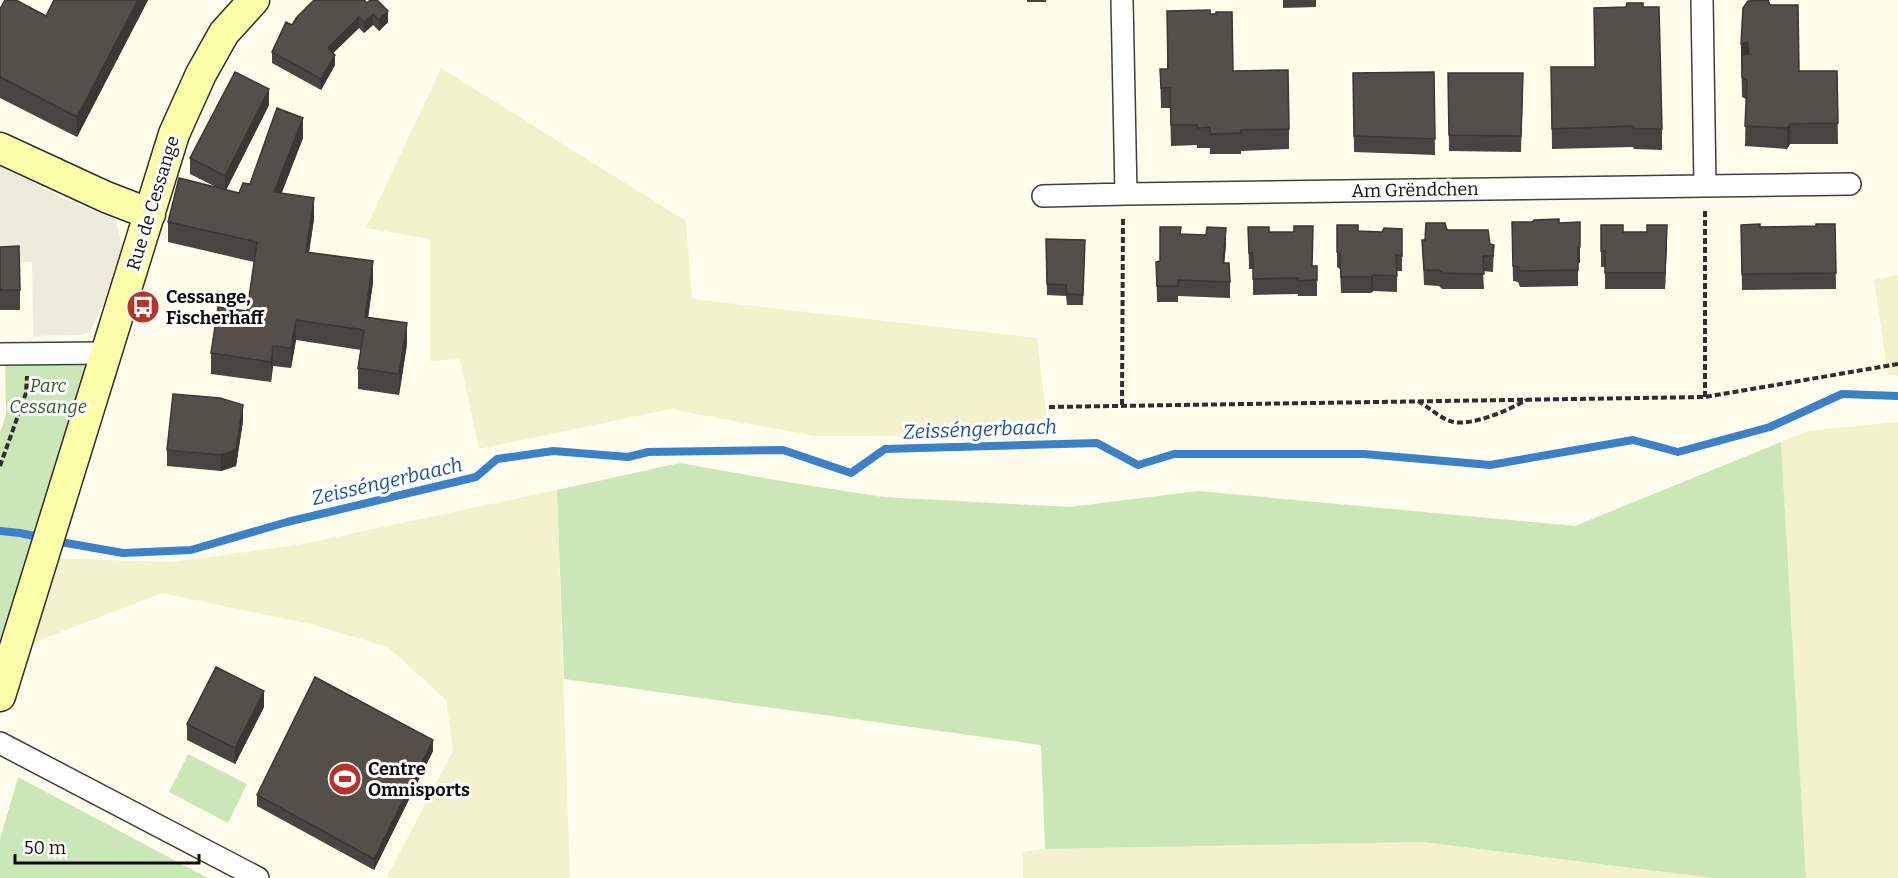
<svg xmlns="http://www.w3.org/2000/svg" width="1898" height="878" font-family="Bitter,serif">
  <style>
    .farmland { fill: #f2f3cd }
    .green { fill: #cbe7b7 }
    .plaza { fill: #edebdc }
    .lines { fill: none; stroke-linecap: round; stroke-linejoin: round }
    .stream { stroke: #3b81c9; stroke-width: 8 }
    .street-casing { stroke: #3f3f3f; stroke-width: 24 }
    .secondary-casing { stroke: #2e2e2e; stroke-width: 33 }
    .path { stroke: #2e2e2e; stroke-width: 4; stroke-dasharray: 6 3; stroke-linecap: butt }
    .street { stroke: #fff; stroke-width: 21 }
    .secondary { stroke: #fcfda9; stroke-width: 30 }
    .wall { fill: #48443f }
    .shaded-wall { fill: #3b3733 }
    .building { fill: #544f49; stroke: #3b3733; stroke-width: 1.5 }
    .labels { text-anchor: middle; stroke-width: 6; stroke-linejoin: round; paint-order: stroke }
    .street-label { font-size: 18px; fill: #0c0c0c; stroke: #fff }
    .poi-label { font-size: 18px; font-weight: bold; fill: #0c0c0c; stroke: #fff; text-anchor: start }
    .park-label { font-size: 18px; font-style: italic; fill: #25611f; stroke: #fff }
    .water-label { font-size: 20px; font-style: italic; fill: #1a539a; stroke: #fff }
  </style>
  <rect width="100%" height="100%" fill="#fefdec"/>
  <path class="farmland" d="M441 68 686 221 692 299 1037 338 1049 437 816 436 670 409 479 449 460 359 430 361V239L366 228Z
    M1898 275V376L1888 375 1874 280Z
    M1898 422V878H1806L1781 442 1808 431Z
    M557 490 570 878H387L453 750 446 700 388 647 310 624 162 593 14 650 42 558 173 562 303 544Z
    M1422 842 1713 878H1023V852L1045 849Z"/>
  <path class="green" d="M106 353 0 654V433L6 414 5 354Z
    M1781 442 1806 878H1713L1422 842 1045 849 1041 745 564 679 557 490 680 463 781 481 883 497 1069 507 1198 491 1575 526Z
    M188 754 247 784 228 823 169 792Z
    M18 777 208 878H0V839Z"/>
  <path class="plaza" d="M0 166 68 200 116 220 122 246 104 303 90 332 80 335 33 336 32 262H0Z"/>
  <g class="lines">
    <path class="stream" d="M0 531 20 533 43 538
      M55 541 123 553 191 550 287 522 476 477 497 459 553 451 628 457 648 452 783 450 851 473 885 449 1097 443 1138 465 1174 454H1364L1490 465 1633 440 1678 452 1770 427 1842 394 1898 396"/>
    <defs>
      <path id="street" d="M1122 0 1126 194 1705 186 1702 0
        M1705 186 1850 184
        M1043 196 1126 194
        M0 354 106 353
        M0 743 258 878"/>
      <path id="secondary" d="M0 148 106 197 150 214
        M0 696 174 134 201 74 224 33 254 0"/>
    </defs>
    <use href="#street" class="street-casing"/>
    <use href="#secondary" class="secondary-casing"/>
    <path class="path" d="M1705 397V208
      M1418 401C1428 407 1439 417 1450 421 1468 428 1510 410 1526 400
      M1122 405 1123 216
      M1049 407 1705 397 1898 364
      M0 466 26 393 27 376"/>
    <use href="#street" class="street"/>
    <use href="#secondary" class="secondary"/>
  </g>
  <path class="wall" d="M148 0 77 137 0 98V9L46 16Z
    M364 0 388 22 379 31 373 25 364 33 359 28 333 53 335 65 321 90 272 63V52L292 25Z
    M1027 0H1046V2H1027Z
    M1283 0H1316V7L1283 8Z
    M1643 7 1662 129V150L1634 149 1633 147 1552 149 1551 67H1595Z
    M1167 11 1210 14 1233 71 1289 129V149L1241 151V154H1210V148H1197V145L1171 146 1170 108H1161L1160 69H1167Z
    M1741 44 1799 71H1837L1838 144H1790L1787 149 1745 146 1746 99 1742 97Z
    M1434 72 1435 155 1354 152 1353 73Z
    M1448 73 1523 89 1521 152 1449 151Z
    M269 105 226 190 239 193 303 138 281 194 314 219 309 252 373 282 368 318 407 344 399 395 358 389V368L361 350 296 340 291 368 273 366 271 382 211 374V353L247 311 254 262 168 242V222L216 187 190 174V158Z
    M1512 222 1559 223 1580 263H1578V286L1520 287 1518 282 1513 281Z
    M1835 224 1836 289 1742 290 1741 225 1760 227 1816 226Z
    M1337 225 1358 231 1382 232 1402 229V271H1397V292L1373 291 1371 293H1341L1340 269 1337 267Z
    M1601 225 1623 232 1667 241 1665 289H1605V267H1601Z
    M1248 227 1269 232 1312 266H1317V296H1298V294L1253 295V269H1249Z
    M1447 230 1494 245 1493 272 1483 271 1484 289H1442L1439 286 1424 285 1422 240H1425Z
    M1181 234 1226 244 1224 263 1230 282V298L1178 296V302H1157L1156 262 1160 261Z
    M1046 239 1085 240 1083 305H1067L1066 296 1047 295Z
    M0 247 20 290V310H0Z
    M243 421 236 466 221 471 167 466V450Z
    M264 707 235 764 187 740V724Z
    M433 751 374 870 257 806V795Z"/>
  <path class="shaded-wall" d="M138 0H148L77 137V117Z
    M388 11V22L379 31V20Z
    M373 14V25L364 33V22Z
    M359 17V28L328 58V48Z
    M1748 42V62L1741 65V44Z
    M335 55V65L321 90V79Z
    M269 89V105L225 192V176Z
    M303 118V138L274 213V192Z
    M1790 124V144L1787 149V128Z
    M314 198V219L306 272V252Z
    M1580 222V263H1578V248Z
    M1667 225V241L1665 289V273Z
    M1226 228V244L1223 279V263Z
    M373 261V282L365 338V317Z
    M1373 275V291L1371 293V277Z
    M296 320V340L291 368V348Z
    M407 323V344L399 395V374Z
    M273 346V366L271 382V362Z
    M243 405V421L236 466 221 471V455Z
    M264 691V707L235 764V748Z
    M433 740V751L374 870V859Z"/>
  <path class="building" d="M5 0H16L46 16 54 0H138L77 117 0 77V9Z
    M314 0H364L367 3 370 0H377L388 11 379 20 373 14 364 22 359 17 328 48 335 55 321 79 272 52 286 22 292 25 297 17Z
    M1768 0 1770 5H1798L1799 71H1837L1838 123 1790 124 1787 128 1745 126 1747 80 1742 77V55L1749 54 1748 42 1741 44 1743 8 1748 1Z
    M1627 3H1643V7H1659L1662 129H1634L1633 126 1552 129 1551 67H1595L1594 8 1626 7Z
    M1210 10V14H1216V12H1232L1233 71 1288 70 1289 129 1241 130V133L1210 134V127L1197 128V125H1171L1170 88H1161L1160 69H1168L1167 11Z
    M235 72 269 89 225 176 190 158Z
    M1434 72 1435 139 1354 136 1353 73Z
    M1448 73H1523L1521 136 1449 135Z
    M277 108 303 118 274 192 314 198 306 252 373 261 365 317 407 323 399 374 358 368 364 330 296 320 291 348 273 346 271 362 211 353 218 307 247 311 257 242 168 222 179 178 239 193 243 183 250 184Z
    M1559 219V223L1580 222V247L1578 248V270L1520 271 1518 267 1513 266 1512 222H1532L1534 220Z
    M1426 223H1445L1447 230H1488L1490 244 1494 245 1493 256H1483L1484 274 1442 273 1439 270H1424L1422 240H1425Z
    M1760 224V227L1816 226V224H1835L1836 273 1742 274 1741 225Z
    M1337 225H1358V231L1382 232 1384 228 1402 229V256L1396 255 1397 276 1373 275 1371 277H1341L1340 253 1337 252Z
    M1601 225H1623V232H1647V225H1667L1665 273H1605V251H1601Z
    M1294 226H1313L1312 266H1317V280L1298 281V278L1253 279V253H1249L1248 227H1269V232H1294Z
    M1160 227H1181L1180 234 1206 235 1207 227 1226 228 1223 263H1229L1230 282 1178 280V286H1157L1156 262 1160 261Z
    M1046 239 1085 240 1083 295 1067 294 1066 285 1047 284Z
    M19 246 20 290H0V247Z
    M173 394 220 398 243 405 236 450 221 455 167 450Z
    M216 667 264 691 235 748 187 724Z
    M315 677 433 740 374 859 257 795Z"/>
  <defs>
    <symbol id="bus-disc" viewBox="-11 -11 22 22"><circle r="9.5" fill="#b83229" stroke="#fff"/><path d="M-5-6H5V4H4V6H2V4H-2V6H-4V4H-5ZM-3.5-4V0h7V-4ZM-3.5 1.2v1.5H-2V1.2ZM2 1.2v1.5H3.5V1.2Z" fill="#fff"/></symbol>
    <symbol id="stadium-disc" viewBox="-11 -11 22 22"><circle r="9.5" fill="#b83229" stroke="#fff"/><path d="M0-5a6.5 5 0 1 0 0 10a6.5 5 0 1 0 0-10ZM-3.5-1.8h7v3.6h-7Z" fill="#fff"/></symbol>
  </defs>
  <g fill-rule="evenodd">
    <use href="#bus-disc" x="124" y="288" width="38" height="38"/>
    <use href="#stadium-disc" x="326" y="760" width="38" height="38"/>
  </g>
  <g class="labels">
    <g class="street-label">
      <text transform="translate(1415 190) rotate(-1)" y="6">Am Grëndchen</text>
      <text transform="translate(153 203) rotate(-73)" y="6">Rue de Cessange</text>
    </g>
    <g class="poi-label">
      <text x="166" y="303">Cessange,<tspan x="166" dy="21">Fischerhaff</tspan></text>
      <text x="368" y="775">Centre<tspan x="368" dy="21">Omnisports</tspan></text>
    </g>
    <g class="park-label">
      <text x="48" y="392">Parc<tspan x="48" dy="21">Cessange</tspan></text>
    </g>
    <g class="water-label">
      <text transform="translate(980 429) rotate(-2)" y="7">Zeisséngerbaach</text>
      <text transform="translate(387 481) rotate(-13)" y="7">Zeisséngerbaach</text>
    </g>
  </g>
  <path d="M15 854v9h184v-9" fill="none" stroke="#0c0c0c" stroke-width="3"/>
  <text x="24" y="854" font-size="18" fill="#0c0c0c" stroke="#ffffff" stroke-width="4.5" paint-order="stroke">50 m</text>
</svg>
